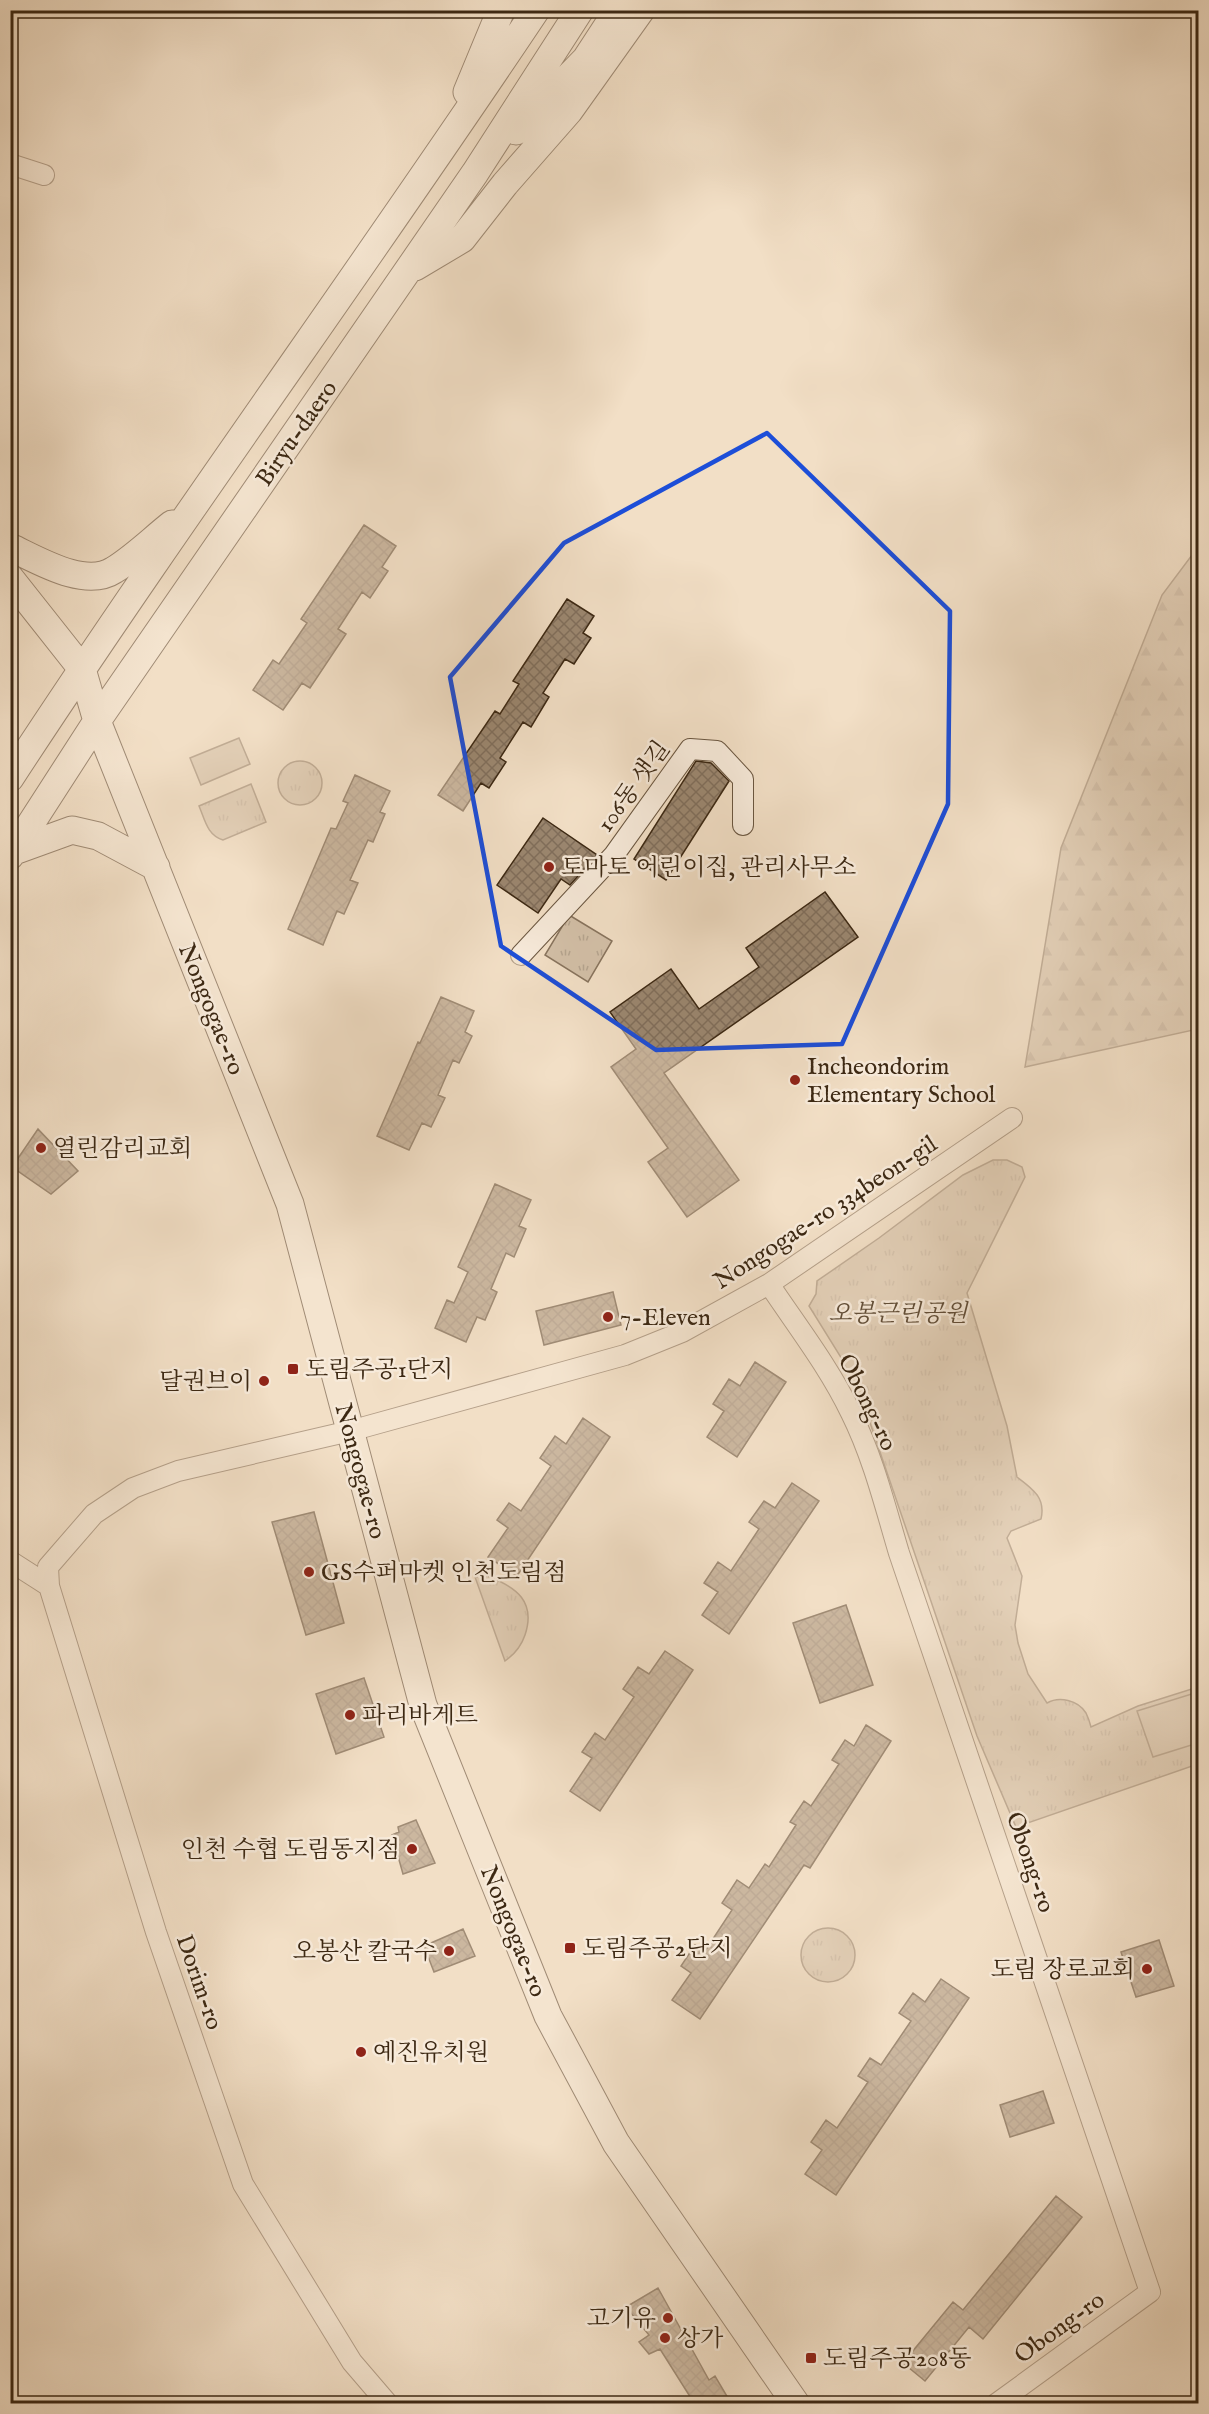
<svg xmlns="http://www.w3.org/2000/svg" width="1209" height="2414" font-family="'IM FELL English','Noto Serif KR',serif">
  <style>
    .forest { fill: url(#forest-firs); stroke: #88745e; stroke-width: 1.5 }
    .park { fill: url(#park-tufts); stroke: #88745e; stroke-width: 1.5 }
    .pitch { fill: #d3c0a8; stroke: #88745e; stroke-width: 1.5 }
    .building { fill: url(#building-cross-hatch); stroke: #3c2813; stroke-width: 1.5 }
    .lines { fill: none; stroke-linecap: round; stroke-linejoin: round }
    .street-casing { stroke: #6a5640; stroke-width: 22 }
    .secondary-casing { stroke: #3c2813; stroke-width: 29 }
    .street { stroke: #f7eada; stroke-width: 20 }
    .secondary { stroke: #f7eada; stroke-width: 27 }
    .marked { fill: none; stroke: #1d4ed8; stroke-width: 4.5; stroke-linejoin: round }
    .poi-dot { fill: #8f2418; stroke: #f7eada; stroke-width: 2 }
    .labels { text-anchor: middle; stroke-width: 5; stroke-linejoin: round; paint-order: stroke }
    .street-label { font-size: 24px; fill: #3c2813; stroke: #f7eada }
    .poi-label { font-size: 24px; fill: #3c2813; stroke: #f7eada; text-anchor: start }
    .park-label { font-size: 24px; font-style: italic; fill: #624e38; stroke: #f7eada }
  </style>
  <defs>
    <pattern id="forest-firs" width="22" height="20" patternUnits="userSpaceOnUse" patternTransform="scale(1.5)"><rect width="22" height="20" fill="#d3c0a8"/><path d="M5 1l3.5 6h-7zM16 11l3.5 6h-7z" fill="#b6a590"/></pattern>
    <pattern id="park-tufts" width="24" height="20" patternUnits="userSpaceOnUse" patternTransform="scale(1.5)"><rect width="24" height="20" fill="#d3c0a8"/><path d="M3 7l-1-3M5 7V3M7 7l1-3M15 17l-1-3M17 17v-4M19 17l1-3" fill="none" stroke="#b6a590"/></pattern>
    <pattern id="building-cross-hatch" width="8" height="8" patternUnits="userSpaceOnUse" patternTransform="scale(1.5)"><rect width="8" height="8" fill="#9b8770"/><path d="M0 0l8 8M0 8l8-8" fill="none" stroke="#806e5b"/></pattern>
  </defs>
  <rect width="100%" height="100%" fill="#f2dfc6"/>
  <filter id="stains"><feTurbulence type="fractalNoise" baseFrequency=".00333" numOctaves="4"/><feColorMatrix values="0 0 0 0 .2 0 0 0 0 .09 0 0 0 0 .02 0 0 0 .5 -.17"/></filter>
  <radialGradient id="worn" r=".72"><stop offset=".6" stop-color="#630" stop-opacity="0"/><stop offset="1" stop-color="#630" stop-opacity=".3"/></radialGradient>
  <path class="forest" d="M1198 547V1029L1025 1067 1061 848 1162 595Z"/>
  <path class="park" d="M278 783a22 22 0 1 1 44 0a22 22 0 1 1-44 0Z
    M251 784 266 822 223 840C207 835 205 820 199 806Z
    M569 915 612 941 588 982 545 955Z
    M993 1160H1007L1022 1167 1025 1177 967 1293 1007 1426 1017 1477C1033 1489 1046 1498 1041 1519L1011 1531 1007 1538 1022 1576 1015 1625 1018 1643 1028 1674 1047 1703C1059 1696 1078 1700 1086 1713 1088 1717 1090 1723 1091 1727L1138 1706 1198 1687V1764L1016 1827 977 1736 867 1414 842 1359 809 1306 816 1294 817 1281 879 1238 963 1175Z
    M487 1576C517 1587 536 1602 525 1635 521 1647 515 1654 505 1661L475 1577Z
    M801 1955a27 27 0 1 1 54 0a27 27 0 1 1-54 0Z"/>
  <path class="pitch" d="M239 738 250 764 201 785 190 758Z
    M1198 1692V1743L1153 1757 1137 1711Z"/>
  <path class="building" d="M364 525 396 546 382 567 388 571 370 598 362 592 338 629 346 634 310 688 302 683 283 710 253 690 273 660 279 664 307 623 301 619Z
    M567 599 594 616 583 633 591 638 574 664 565 659 543 693 549 697 531 727 523 722 500 758 506 762 489 788 481 783 463 811 438 795 495 711 500 714 519 684 513 681Z
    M696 761 711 763 729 781 666 880 634 859Z
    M355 775 390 791 380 812 385 814 373 842 368 840 350 880 358 883 344 914 337 911 323 945 288 929 331 828 336 829 348 803 343 801Z
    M543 818 597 855 570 885 561 879 538 913 497 885Z
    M825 892 858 937 664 1073 739 1180 687 1217 648 1162 668 1148 611 1067 636 1049 610 1012 671 969 699 1009 759 967 746 948Z
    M441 997 474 1011 465 1032 472 1036 459 1063 453 1060 438 1095 445 1098 431 1127 422 1123 409 1150 377 1136 418 1042 420 1043Z
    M38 1129 78 1171 51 1194 12 1167Z
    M495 1184 531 1200 519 1226 526 1229 514 1257 506 1253 491 1289 497 1292 485 1320 477 1317 466 1342 435 1328 447 1300 454 1303 468 1272 458 1267Z
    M613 1292 621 1325 544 1345 536 1311Z
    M755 1362 786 1382 737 1457 707 1437 724 1411 713 1404 729 1379 740 1386Z
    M583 1418 610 1437 517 1576 488 1557 508 1528 497 1520 509 1503 521 1511 551 1466 540 1458 555 1436 566 1444Z
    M792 1483 819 1501 729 1634 702 1615 718 1592 704 1583 718 1562 731 1571 759 1529 749 1522 764 1501 775 1508Z
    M314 1512 344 1623 306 1635 272 1522Z
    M846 1605 873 1685 820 1703 793 1623Z
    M665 1651 693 1670 600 1811 570 1791 592 1758 582 1752 595 1733 605 1740 634 1697 623 1689 638 1667 649 1674Z
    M364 1678 384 1737 336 1754 316 1694Z
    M866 1725 891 1741 810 1868 804 1865 700 2019 672 2000 691 1973 681 1966 695 1945 705 1951 732 1910 722 1903 737 1880 749 1888 765 1864 769 1867 796 1825 790 1822 804 1801 811 1806 839 1764 832 1760 845 1740 854 1746Z
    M416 1820 435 1863 403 1874 392 1835 399 1832 398 1827Z
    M463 1929 475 1956 434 1972 424 1946Z
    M1159 1940 1174 1986 1136 1997 1121 1952Z
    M941 1979 969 1998 836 2195 805 2174 822 2150 811 2142 826 2120 837 2128 868 2082 858 2076 870 2058 881 2065 911 2021 899 2013 913 1993 925 2002Z
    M1043 2091 1054 2123 1010 2137 1000 2105Z
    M1056 2196 1082 2217 983 2339 969 2327 925 2381 903 2363 953 2302 963 2310Z
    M658 2288 709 2380 715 2376 731 2403H694L660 2349 649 2354 639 2342 649 2335 626 2307Z"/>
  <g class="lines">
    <defs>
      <path id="street" d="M10 164 44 175
        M521 955 614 855 690 749 717 751 743 779V825
        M769 1284C797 1326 829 1367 851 1413 873 1457 885 1506 899 1553L1150 2292 996 2404
        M10 1561 49 1586
        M388 2404 352 2362 243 2184 156 1932 49 1586 48 1567 94 1514 133 1488 178 1471 350 1431 625 1355 682 1332 769 1284 1012 1118"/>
      <path id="secondary" d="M467 92 501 10
        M516 131 586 59 618 10
        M415 267 462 239 505 184 569 111 641 10
        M10 547C38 560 85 589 114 570 135 557 153 539 172 524
        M10 578 82 669 97 721 290 1204 423 1705 548 2016 616 2143 796 2404
        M10 778C180 518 364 268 536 10
        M14 851 72 830 98 836 156 867
        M10 856 97 721 475 173 580 10"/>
    </defs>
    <use href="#street" class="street-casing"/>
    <use href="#secondary" class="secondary-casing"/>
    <use href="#street" class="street"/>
    <use href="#secondary" class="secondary"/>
  </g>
  <path d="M0 0H1209V2414H0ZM767 433 950 611 948 804 842 1044 656 1050 501 946 450 677 564 543Z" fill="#f2dfc6" fill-opacity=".55" fill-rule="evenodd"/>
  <path class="marked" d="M767 433 950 611 948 804 842 1044 656 1050 501 946 450 677 564 543Z"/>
  <g class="poi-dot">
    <circle cx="549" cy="867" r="6"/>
    <circle cx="795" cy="1080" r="6"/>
    <circle cx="41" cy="1148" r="6"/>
    <circle cx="608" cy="1317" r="6"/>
    <rect x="287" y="1363" width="12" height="12" rx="3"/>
    <circle cx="264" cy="1381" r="6"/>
    <circle cx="309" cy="1572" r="6"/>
    <circle cx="350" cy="1715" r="6"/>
    <circle cx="412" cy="1849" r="6"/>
    <rect x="564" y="1942" width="12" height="12" rx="3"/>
    <circle cx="449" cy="1951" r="6"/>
    <circle cx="1147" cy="1969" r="6"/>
    <circle cx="361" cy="2052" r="6"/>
    <circle cx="668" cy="2318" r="6"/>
    <circle cx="665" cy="2338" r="6"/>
    <rect x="805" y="2352" width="12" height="12" rx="3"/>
  </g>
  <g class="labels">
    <g class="street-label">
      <text transform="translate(296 433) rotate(-55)" y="8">Biryu-daero</text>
      <text transform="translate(633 786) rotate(-54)" y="8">106동 샛길</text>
      <text transform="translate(212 1009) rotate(68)" y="8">Nongogae-ro</text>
      <text transform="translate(825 1212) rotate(-33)" y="8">Nongogae-ro 334beon-gil</text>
      <text transform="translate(868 1402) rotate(64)" y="8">Obong-ro</text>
      <text transform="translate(361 1471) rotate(75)" y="8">Nongogae-ro</text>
      <text transform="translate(1031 1862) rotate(71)" y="8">Obong-ro</text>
      <text transform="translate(514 1931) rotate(68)" y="8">Nongogae-ro</text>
      <text transform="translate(200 1982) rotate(71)" y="8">Dorim-ro</text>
      <text transform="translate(1059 2327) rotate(-36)" y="8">Obong-ro</text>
    </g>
    <g class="poi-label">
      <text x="561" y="875">토마토 어린이집, 관리사무소</text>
      <text x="807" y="1074">Incheondorim<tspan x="807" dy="28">Elementary School</tspan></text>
      <text x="53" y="1156">열린감리교회</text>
      <text x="620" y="1325">7-Eleven</text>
      <text x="305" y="1377">도림주공1단지</text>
      <text x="252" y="1389" text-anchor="end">달권브이</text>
      <text x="321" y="1580">GS수퍼마켓 인천도림점</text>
      <text x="362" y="1723">파리바게트</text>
      <text x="400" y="1857" text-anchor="end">인천 수협 도림동지점</text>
      <text x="582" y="1956">도림주공2단지</text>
      <text x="437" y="1959" text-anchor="end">오봉산 칼국수</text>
      <text x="1135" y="1977" text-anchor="end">도림 장로교회</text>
      <text x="373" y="2060">예진유치원</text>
      <text x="656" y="2326" text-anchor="end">고기유</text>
      <text x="677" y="2346">상가</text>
      <text x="823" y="2366">도림주공208동</text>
    </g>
    <g class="park-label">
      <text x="898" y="1321">오봉근린공원</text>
    </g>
  </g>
  <rect width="1209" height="2414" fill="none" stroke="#f2dfc6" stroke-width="36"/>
  <rect x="12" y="12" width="1185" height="2390" fill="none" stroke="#3c2813" stroke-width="3"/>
  <rect x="18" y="18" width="1173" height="2378" fill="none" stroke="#3c2813" stroke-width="1.5"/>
  <rect width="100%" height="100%" filter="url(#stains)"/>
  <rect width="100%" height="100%" fill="url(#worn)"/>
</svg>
